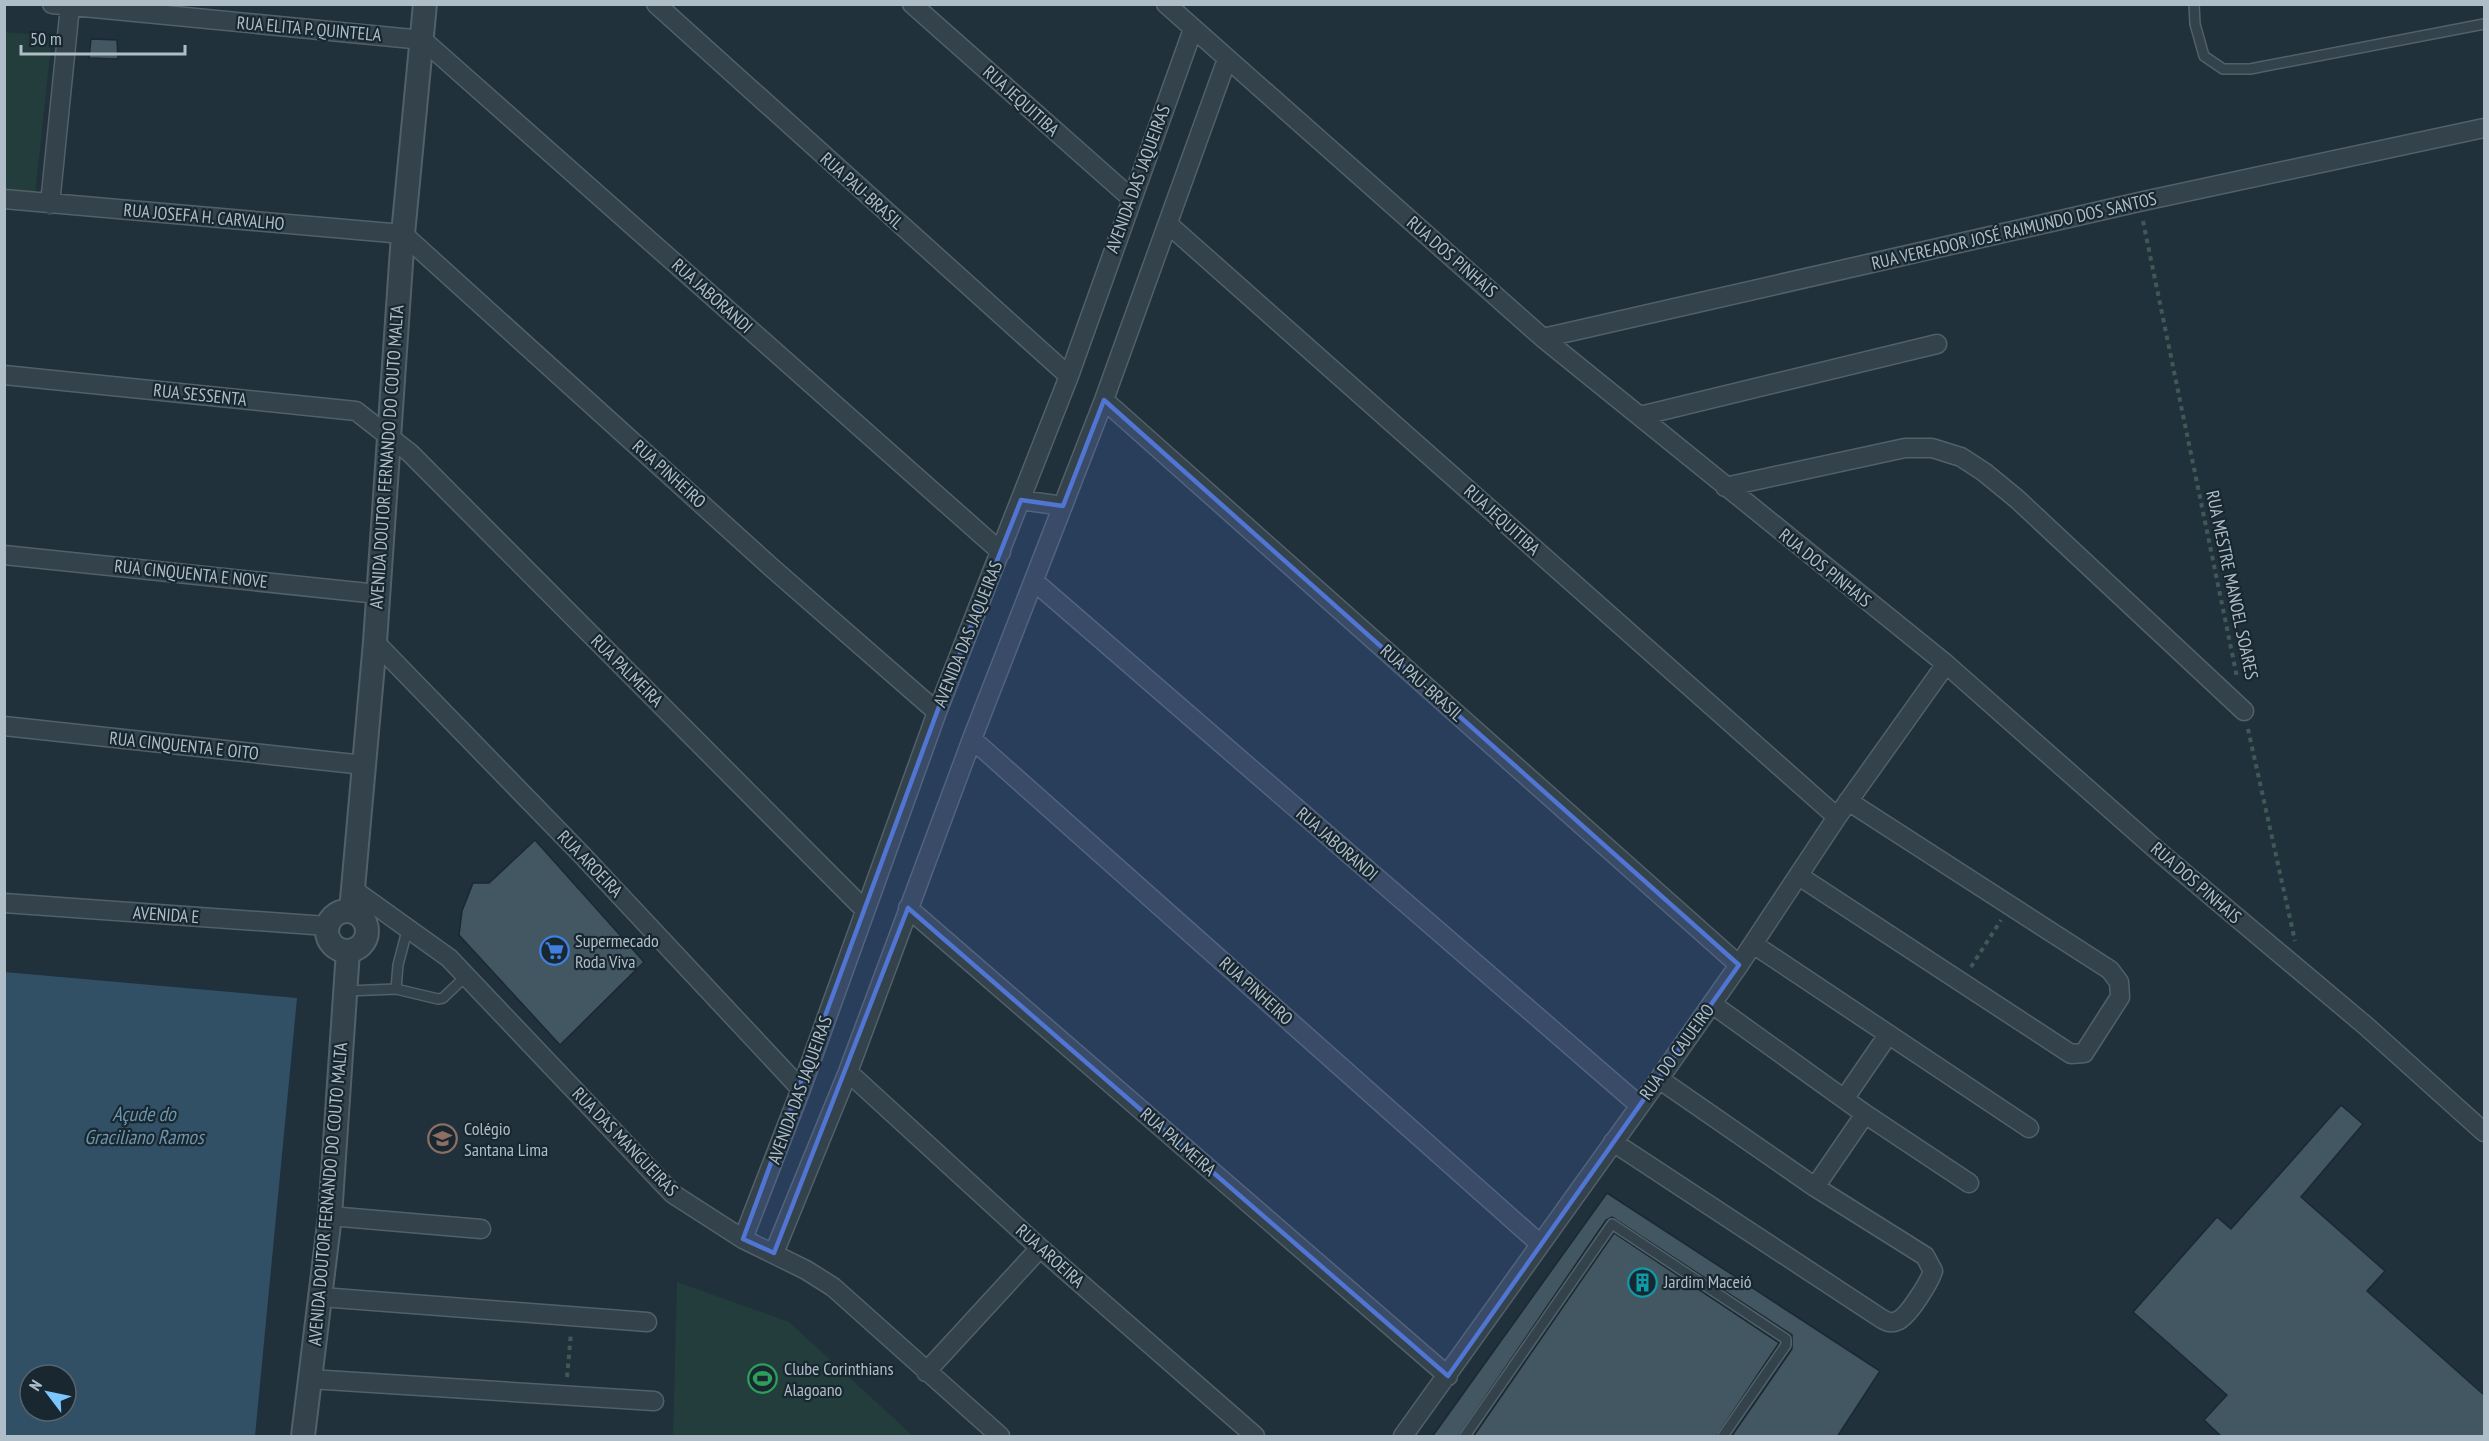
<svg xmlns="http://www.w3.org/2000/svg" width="2489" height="1441" font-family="'PT Sans Narrow',sans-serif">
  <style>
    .green { fill: #223d3b }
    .water { fill: #325065; fill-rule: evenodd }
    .building { fill: #435763; stroke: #1b2932; stroke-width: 1.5 }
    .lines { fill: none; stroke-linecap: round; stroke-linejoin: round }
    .service-casing { stroke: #526069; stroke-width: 12 }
    .minor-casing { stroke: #526069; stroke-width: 21 }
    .tertiary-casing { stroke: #526069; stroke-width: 26 }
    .path { stroke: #405957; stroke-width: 4; stroke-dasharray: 4.5 4.5; stroke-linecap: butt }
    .service { stroke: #34424c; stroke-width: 9 }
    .minor { stroke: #34424c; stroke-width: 18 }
    .tertiary { stroke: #34424c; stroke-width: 22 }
    .marked { fill: #5075d2; fill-opacity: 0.2; stroke: #5075d2; stroke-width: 4.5; stroke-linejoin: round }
    .labels { text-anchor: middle; stroke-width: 4.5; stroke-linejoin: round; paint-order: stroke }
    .street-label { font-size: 18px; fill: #afbdc8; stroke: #192730 }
    .poi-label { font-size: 18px; fill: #afbdc8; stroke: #192730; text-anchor: start }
    .water-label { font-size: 20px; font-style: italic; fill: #6c95ae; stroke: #192730 }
  </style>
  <rect width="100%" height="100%" fill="#20313c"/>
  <path class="green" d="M4 32 52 36 35 195 5 193Z
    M677 1282 789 1322 913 1436H673Z"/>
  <path class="water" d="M4 972 297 998 255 1436H5ZM30 1375H66V1411H30Z"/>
  <path class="building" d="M91 39 117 40 118 59 89 58Z
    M535 840 644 962 560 1045 459 935 462 911 473 883H489Z
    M2341 1105 2363 1124 2301 1197 2385 1271 2367 1291 2484 1395V1437H2222L2204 1420 2227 1395 2133 1312 2217 1217 2231 1229Z
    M1607 1193 1880 1371 1837 1437H1731L1792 1349V1335L1612 1217 1606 1220 1458 1437H1432Z
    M1614 1233 1779 1343 1716 1437H1473Z"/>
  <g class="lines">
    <defs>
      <path id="service" d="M2194 4 2195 24 2204 56 2223 69H2250L2484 24
        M408 927 398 965 396 989 438 999 443 998 466 976
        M347 991 396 989
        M1465 1436 1612 1224 1786 1339V1345L1723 1436"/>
      <path id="minor" d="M52 4 423 40 1001 552
        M656 4 1069 376
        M912 4 1131 198
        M1166 4 1543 338 1946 664 2159 852 2366 1026 2484 1132
        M4 199 403 234 771 567 937 712
        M50 204 70 6
        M1168 224 1837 817
        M1543 338 2139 202 2484 128
        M4 375 356 411 410 453 865 910
        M1104 400 1739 965
        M1640 416 1937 344
        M1725 487 1905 448H1932L1961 457 1984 472 2017 499 2244 711
        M1021 500 1063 506
        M4 555 378 594
        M1035 582 1639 1105
        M375 642 582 855 801 1089
        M4 726 364 765
        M972 739 1539 1243
        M1799 876 2071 1054 2084 1053 2120 997 2119 982 2110 970 1848 801
        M354 890 449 958 673 1194 743 1239 806 1270 833 1287 1000 1436
        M4 903 327 926
        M908 908 1448 1376
        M1753 944 2029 1128
        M1712 1004 1865 1114 1969 1183
        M848 1072 1040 1248 1255 1436
        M1844 1099 1888 1035
        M1613 1142 1879 1317C1885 1321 1890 1324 1897 1321 1908 1317 1929 1283 1933 1271L1925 1256 1815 1187 1659 1079
        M1815 1187 1865 1114
        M330 1216 481 1229
        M743 1239 801 1089 937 712 1069 376 1193 29
        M774 1253 848 1072 972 739 1104 400 1227 59
        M321 1297 647 1322
        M926 1372 1040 1248
        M310 1379 654 1401
        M1403 1436 1659 1079 1739 965 1837 817 1946 664"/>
      <path id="tertiary" d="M327 931a20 20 0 1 1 40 0a20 20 0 1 1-40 0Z
        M351 911 375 642 403 234 425 4
        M303 1436 330 1216 348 951"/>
    </defs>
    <use href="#service" class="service-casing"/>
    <use href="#minor" class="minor-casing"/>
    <use href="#tertiary" class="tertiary-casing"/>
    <path class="path" d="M2143 221 2237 677
      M2248 729 2295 941
      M1971 967 2001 920
      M567 1377 571 1333"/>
    <use href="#service" class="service"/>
    <use href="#minor" class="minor"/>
    <use href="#tertiary" class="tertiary"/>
  </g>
  <path class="marked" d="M1104 400 1739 965 1448 1376 908 908 774 1253 743 1239 937 712 1021 500 1063 506Z"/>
  <defs>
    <symbol id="supermarket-ring" viewBox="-11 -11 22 22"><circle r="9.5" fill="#192730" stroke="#3f7fe0" stroke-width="1.5"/><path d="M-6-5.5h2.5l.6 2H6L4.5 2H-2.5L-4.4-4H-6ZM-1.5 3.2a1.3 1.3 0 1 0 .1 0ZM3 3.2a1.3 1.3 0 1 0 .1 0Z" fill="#3f7fe0"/></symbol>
    <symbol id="school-ring" viewBox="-11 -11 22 22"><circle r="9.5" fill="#192730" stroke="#8d6e63" stroke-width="1.5"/><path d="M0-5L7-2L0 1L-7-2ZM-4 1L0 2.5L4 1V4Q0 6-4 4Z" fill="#8d6e63"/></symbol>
    <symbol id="building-ring" viewBox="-11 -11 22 22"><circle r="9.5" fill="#192730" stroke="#0f9aa8" stroke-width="1.5"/><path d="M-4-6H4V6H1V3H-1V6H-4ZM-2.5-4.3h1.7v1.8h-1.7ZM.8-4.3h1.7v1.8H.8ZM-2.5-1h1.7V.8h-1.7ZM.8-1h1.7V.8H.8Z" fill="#0f9aa8"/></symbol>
    <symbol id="stadium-ring" viewBox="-11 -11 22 22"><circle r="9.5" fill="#192730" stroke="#2e9e5b" stroke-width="1.5"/><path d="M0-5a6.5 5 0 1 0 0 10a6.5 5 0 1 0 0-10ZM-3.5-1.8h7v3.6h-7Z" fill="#2e9e5b"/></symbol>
  </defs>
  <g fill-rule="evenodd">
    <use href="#supermarket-ring" x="538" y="934" width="33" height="33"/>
    <use href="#school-ring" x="426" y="1122" width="33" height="33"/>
    <use href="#building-ring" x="1626" y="1266" width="33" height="33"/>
    <use href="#stadium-ring" x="746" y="1362" width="33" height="33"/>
  </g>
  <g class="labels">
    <g class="street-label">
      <text transform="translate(309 29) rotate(5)" y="6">RUA ELITA P. QUINTELA</text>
      <text transform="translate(1021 101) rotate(42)" y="6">RUA JEQUITIBA</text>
      <text transform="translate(1138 179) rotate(-70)" y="6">AVENIDA DAS JAQUEIRAS</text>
      <text transform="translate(862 191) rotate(42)" y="6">RUA PAU-BRASIL</text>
      <text transform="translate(204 217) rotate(5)" y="6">RUA JOSEFA H. CARVALHO</text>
      <text transform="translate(2014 231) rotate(-13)" y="6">RUA VEREADOR JOSÉ RAIMUNDO DOS SANTOS</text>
      <text transform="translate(1452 257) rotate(41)" y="6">RUA DOS PINHAIS</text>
      <text transform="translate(712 296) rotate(42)" y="6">RUA JABORANDI</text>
      <text transform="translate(200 395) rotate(6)" y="6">RUA SESSENTA</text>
      <text transform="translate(387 457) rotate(-86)" y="6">AVENIDA DOUTOR FERNANDO DO COUTO MALTA</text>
      <text transform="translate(669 474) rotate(42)" y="6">RUA PINHEIRO</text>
      <text transform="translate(1502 520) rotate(42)" y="6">RUA JEQUITIBA</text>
      <text transform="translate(1825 568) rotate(39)" y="6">RUA DOS PINHAIS</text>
      <text transform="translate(191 574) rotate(6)" y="6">RUA CINQUENTA E NOVE</text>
      <text transform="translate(2232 585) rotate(78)" y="6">RUA MESTRE MANOEL SOARES</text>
      <text transform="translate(968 634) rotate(-68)" y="6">AVENIDA DAS JAQUEIRAS</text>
      <text transform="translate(627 671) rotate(45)" y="6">RUA PALMEIRA</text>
      <text transform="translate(1422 683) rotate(42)" y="6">RUA PAU-BRASIL</text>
      <text transform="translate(184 746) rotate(6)" y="6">RUA CINQUENTA E OITO</text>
      <text transform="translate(1337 844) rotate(41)" y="6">RUA JABORANDI</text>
      <text transform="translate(590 864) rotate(46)" y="6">RUA AROEIRA</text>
      <text transform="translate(2196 883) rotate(41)" y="6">RUA DOS PINHAIS</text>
      <text transform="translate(166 915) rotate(4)" y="6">AVENIDA E</text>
      <text transform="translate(1256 991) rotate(42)" y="6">RUA PINHEIRO</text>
      <text transform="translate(1677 1052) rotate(-54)" y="6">RUA DO CAJUEIRO</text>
      <text transform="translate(800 1090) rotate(-70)" y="6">AVENIDA DAS JAQUEIRAS</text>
      <text transform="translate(625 1142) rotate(46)" y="6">RUA DAS MANGUEIRAS</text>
      <text transform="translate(1178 1142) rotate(41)" y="6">RUA PALMEIRA</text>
      <text transform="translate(328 1194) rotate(-85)" y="6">AVENIDA DOUTOR FERNANDO DO COUTO MALTA</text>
      <text transform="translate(1050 1256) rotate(42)" y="6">RUA AROEIRA</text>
    </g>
    <g class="poi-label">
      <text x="575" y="947">Supermecado<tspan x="575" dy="21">Roda Viva</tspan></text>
      <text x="464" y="1135">Colégio<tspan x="464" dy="21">Santana Lima</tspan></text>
      <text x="1664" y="1288">Jardim Maceió</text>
      <text x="784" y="1375">Clube Corinthians<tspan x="784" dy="21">Alagoano</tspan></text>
    </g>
    <g class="water-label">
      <text x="144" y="1121">Açude do<tspan x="144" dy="23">Graciliano Ramos</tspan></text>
    </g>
  </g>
  <rect width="2489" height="1441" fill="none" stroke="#afbdc8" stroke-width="12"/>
  <g transform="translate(48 1393) rotate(302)"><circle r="28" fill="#192730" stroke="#55636d" stroke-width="1.5"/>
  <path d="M0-4.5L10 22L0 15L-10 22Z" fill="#7cc6ff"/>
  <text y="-9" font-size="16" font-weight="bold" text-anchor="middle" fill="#afbdc8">N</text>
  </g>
  <path d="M21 45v9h164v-9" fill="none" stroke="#afbdc8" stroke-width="3"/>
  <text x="30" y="45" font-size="18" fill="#afbdc8" stroke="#192730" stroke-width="4.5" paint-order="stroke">50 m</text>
</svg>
